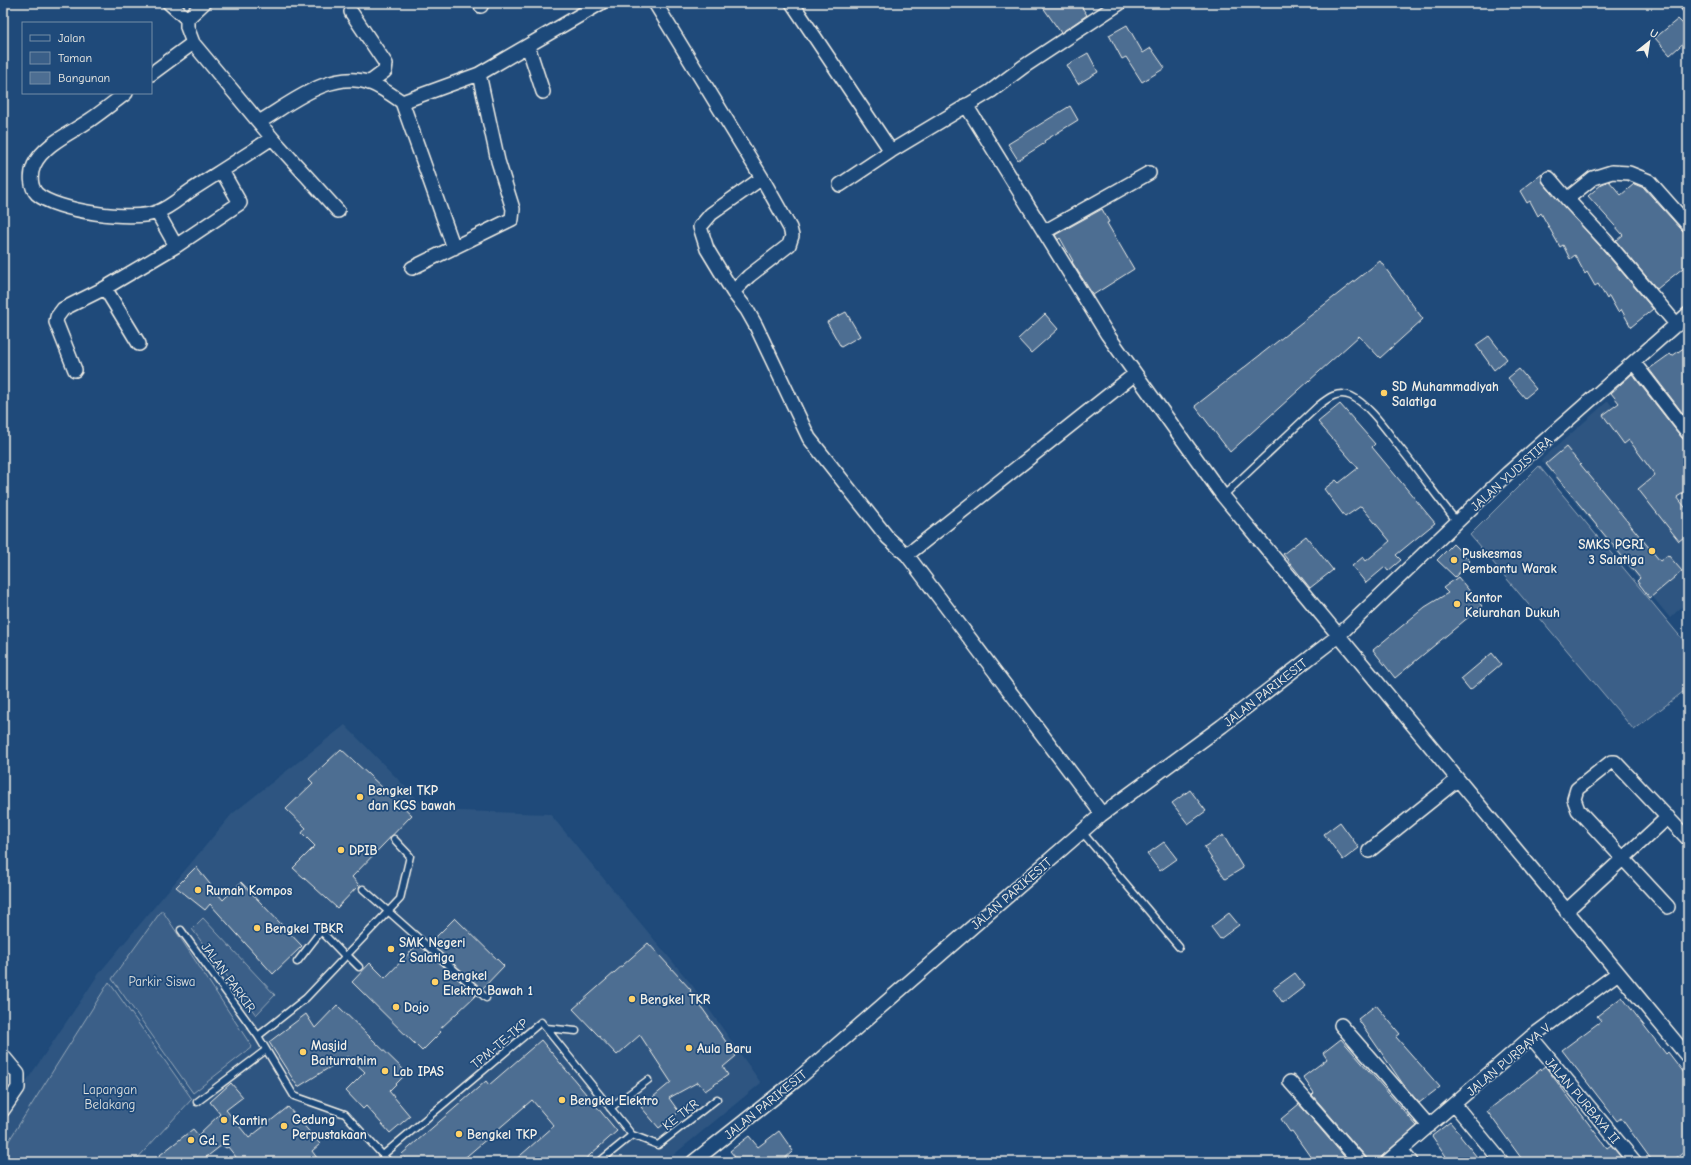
<svg xmlns="http://www.w3.org/2000/svg" width="1691" height="1165" font-family="'Comic Neue',sans-serif">
  <style>
    .built { fill: #2d5581 }
    .green { fill: #3a5f88; stroke: #97a8b8 }
    .building { fill: #4d6e92; stroke: #f4f1e8 }
    .lines { fill: none; stroke-linecap: round; stroke-linejoin: round }
    .service-casing { stroke: #f4f1e8; stroke-width: 9 }
    .minor-casing { stroke: #f4f1e8; stroke-width: 16 }
    .service { stroke: #1f4a7a; stroke-width: 6 }
    .minor { stroke: #1f4a7a; stroke-width: 13 }
    .poi-dot { fill: #ffd166; stroke: #1f4a7a; stroke-width: 1.5 }
    .labels { text-anchor: middle; stroke-width: 3.5; stroke-linejoin: round; paint-order: stroke }
    .poi-label { font-size: 13px; font-weight: bold; fill: #f4f1e8; stroke: #1f4a7a; text-anchor: start }
    .street-label { font-size: 13px; fill: #f4f1e8; stroke: #1f4a7a }
    .park-label { font-size: 13px; fill: #e1e2de; stroke: #1f4a7a }
  </style>
  <rect width="100%" height="100%" fill="#1f4a7a"/>
  <filter id="ink" filterUnits="userSpaceOnUse"><feTurbulence type="fractalNoise" baseFrequency=".025" numOctaves="2"/><feDisplacementMap in="SourceGraphic" scale="8" xChannelSelector="R" yChannelSelector="G"/><feConvolveMatrix kernelMatrix="1 2 1 2 8 2 1 2 1" color-interpolation-filters="sRGB"/></filter>
  <g filter="url(#ink)">
    <path class="built" d="M1608 401 1688 501V601L1670 618 1541 460Z
      M345 725 428 810 550 814 692 985 761 1083 665 1162H3V1116L100 972 232 814Z"/>
    <path class="green" d="M1539 466 1688 646V688L1634 730 1470 535Z
      M162 910 252 1047 193 1093 112 979Z
      M203 918 275 995 256 1015 192 929Z
      M109 982 192 1099 134 1162H3V1150Z"/>
    <path class="building" d="M1040 3H1079L1087 15 1061 33Z
      M1678 19 1688 29V39L1670 55 1655 38Z
      M1127 25 1143 53 1151 48 1165 68 1142 82 1126 57 1122 59 1109 35Z
      M1088 53 1098 72 1078 84 1067 65Z
      M1070 106 1078 120 1044 141 1045 143 1018 160 1008 144Z
      M1542 174 1543 183 1600 246 1653 309 1631 327 1621 309 1618 312 1609 296 1607 299 1598 284 1595 286 1587 272 1585 274 1575 255 1570 259 1563 245 1560 247 1541 213 1538 216 1530 201 1527 203 1520 191Z
      M1609 181 1621 195 1634 184 1644 188 1682 230 1688 233V264L1657 289 1616 241 1623 235 1588 196 1602 184Z
      M1102 209 1109 222 1107 223 1134 269 1093 295 1072 262 1073 261 1060 238 1058 240 1055 235Z
      M1380 261 1423 319 1380 358 1359 336 1230 452 1195 406Z
      M846 312 860 336 841 347 827 322Z
      M1045 314 1058 329 1031 353 1018 339Z
      M1489 336 1507 359 1494 370 1476 345Z
      M1688 345V420L1649 369 1670 354 1672 356Z
      M1519 369 1536 389 1525 398 1508 378Z
      M1632 374 1682 438 1688 441V490L1677 497 1688 511V534L1679 541 1638 489 1655 475 1629 440 1624 444 1603 415 1619 403 1611 393Z
      M1340 404 1375 444 1372 447 1435 523 1396 555 1401 560 1388 571 1385 567 1366 583 1352 566 1363 557 1366 561 1390 541 1361 506 1345 517 1324 489 1336 480 1339 483 1358 468 1318 422Z
      M1566 447 1660 561 1668 555 1682 571 1650 598 1637 581 1640 578 1546 464Z
      M1306 536 1333 570 1310 588 1283 554Z
      M1453 544 1470 561 1455 577 1437 560Z
      M1458 577 1482 606 1395 678 1373 650 1425 607 1448 593 1443 588Z
      M1492 653 1501 664 1470 690 1461 679Z
      M341 749 412 815 352 877 359 885 337 908 293 868 315 846 302 833 306 828 286 809 313 783 309 779Z
      M1190 790 1206 811 1188 824 1172 803Z
      M1340 822 1359 848 1343 860 1324 834Z
      M1223 835 1243 868 1225 879 1204 847Z
      M1164 842 1177 859 1160 871 1147 854Z
      M196 867 223 900 241 882 302 946 273 974 210 904 205 910 176 887Z
      M1229 913 1239 925 1220 939 1211 927Z
      M455 918 504 966 482 989 430 943Z
      M648 943 691 990 690 991 736 1056 723 1067 728 1075 705 1091 698 1082 669 1098 679 1112 659 1128 641 1107 671 1082 640 1035 617 1055 573 1009Z
      M418 944 476 995 439 1030 441 1032 422 1051 352 982 370 963 385 978Z
      M1295 973 1305 986 1283 1003 1273 989Z
      M1622 997 1666 1054 1668 1052 1688 1078V1149L1671 1162H1653L1621 1118 1617 1121 1562 1050 1601 1021 1597 1016Z
      M337 1005 407 1073 389 1091 410 1116 390 1133 366 1106 363 1109 346 1091 365 1072 348 1056 298 1087 269 1042 306 1014 315 1028Z
      M1376 1005 1400 1034 1396 1037 1440 1087 1419 1103 1403 1084 1358 1019Z
      M1341 1039 1417 1126 1382 1156 1379 1162H1368L1366 1157 1312 1095 1314 1093 1303 1077 1327 1059 1323 1053Z
      M541 1040 617 1131 582 1162H513L554 1126 532 1100 460 1162H409L402 1154 486 1081 489 1085Z
      M1545 1066 1607 1148 1611 1145 1625 1162H1524L1487 1111Z
      M231 1083 243 1097 226 1110 249 1138 288 1107 320 1144 312 1151 320 1162H240L228 1147 226 1148 222 1145 200 1162H151L193 1129 198 1135 220 1114 210 1102Z
      M1299 1104 1349 1162H1314L1292 1131 1290 1132 1281 1119Z
      M1450 1122 1461 1135 1460 1136 1481 1162H1450L1432 1136Z
      M779 1131 793 1151 781 1162H739L730 1151 749 1136 758 1147Z"/>
    <g class="lines">
      <defs>
        <path id="service" d="M1223 496 1318 406C1328 398 1338 390 1351 396 1370 405 1388 433 1401 449 1420 473 1438 498 1457 522
          M1082 832 1179 947
          M363 889 486 998
          M181 930 258 1036
          M347 955 359 967
          M297 962 321 931 345 956
          M546 1028 576 1031
          M197 1102 266 1050
          M610 1108 648 1080
          M632 1135 658 1145 717 1099
          M383 1155 541 1022 632 1135 599 1162
          M389 1162 345 1114 294 1096 258 1036 306 998 400 899 410 856 394 839"/>
        <path id="minor" d="M169 3 187 19 204 3
          M480 3 481 6
          M655 3 762 178 790 228 792 236 789 245 749 276 733 292 747 310 756 326 809 438 888 538 907 555 1102 814
          M792 3 891 151
          M1686 3 1688 6
          M351 12 386 64 385 71 369 83
          M187 19V27L193 43 272 138 338 211
          M528 46 543 92
          M151 74 193 43
          M126 93C114 102 102 112 90 120 71 133 44 144 34 165 30 174 30 187 37 194 56 211 133 222 157 212 169 208 180 198 190 191 218 173 245 156 272 138
          M402 102 479 74 601 3
          M966 105 1107 334 1223 496 1688 1057
          M259 122C290 104 331 69 370 83 381 87 392 95 402 102L454 248
          M1549 178 1567 199
          M840 185 891 151 991 91 1023 67 1120 3
          M157 212 176 246 240 203 222 171
          M1044 232 1149 173
          M412 268 512 219 513 209 498 161 479 74
          M105 288 139 344
          M733 292 707 249 700 227 711 214 762 178
          M1677 325 1606 241 1567 199 1593 178 1612 172 1629 173 1649 181 1688 225
          M1634 363 1688 433
          M75 370 56 322 57 317 63 309 105 288 176 246
          M907 555 1135 374
          M1369 851 1457 780
          M1668 907 1578 810 1574 799 1577 789 1611 762H1615L1688 839
          M1566 911 1668 817
          M1341 1025 1429 1126
          M1531 1037 1635 1162
          M3 1056 18 1074V1088L3 1110
          M1290 1082 1360 1162
          M1454 1104 1502 1162
          M1401 1150 1411 1162
          M693 1162 799 1078 1101 815 1222 726 1338 636 1508 473 1688 314
          M1387 1162 1531 1037 1618 973"/>
      </defs>
      <use href="#service" class="service-casing"/>
      <use href="#minor" class="minor-casing"/>
      <use href="#service" class="service"/>
      <use href="#minor" class="minor"/>
    </g>
  </g>
  <g class="poi-dot">
    <circle cx="1384" cy="393" r="4"/>
    <circle cx="1652" cy="551" r="4"/>
    <circle cx="1454" cy="560" r="4"/>
    <circle cx="1457" cy="604" r="4"/>
    <circle cx="360" cy="797" r="4"/>
    <circle cx="341" cy="850" r="4"/>
    <circle cx="198" cy="890" r="4"/>
    <circle cx="257" cy="928" r="4"/>
    <circle cx="391" cy="949" r="4"/>
    <circle cx="435" cy="982" r="4"/>
    <circle cx="632" cy="999" r="4"/>
    <circle cx="396" cy="1007" r="4"/>
    <circle cx="689" cy="1048" r="4"/>
    <circle cx="303" cy="1052" r="4"/>
    <circle cx="385" cy="1071" r="4"/>
    <circle cx="562" cy="1100" r="4"/>
    <circle cx="224" cy="1120" r="4"/>
    <circle cx="284" cy="1126" r="4"/>
    <circle cx="459" cy="1134" r="4"/>
    <circle cx="191" cy="1140" r="4"/>
  </g>
  <g class="labels">
    <g class="poi-label">
      <text x="1392" y="391">SD Muhammadiyah<tspan x="1392" dy="15">Salatiga</tspan></text>
      <text x="1644" y="549" text-anchor="end">SMKS PGRI<tspan x="1644" dy="15">3 Salatiga</tspan></text>
      <text x="1462" y="558">Puskesmas<tspan x="1462" dy="15">Pembantu Warak</tspan></text>
      <text x="1465" y="602">Kantor<tspan x="1465" dy="15">Kelurahan Dukuh</tspan></text>
      <text x="368" y="795">Bengkel TKP<tspan x="368" dy="15">dan KGS bawah</tspan></text>
      <text x="349" y="855">DPIB</text>
      <text x="206" y="895">Rumah Kompos</text>
      <text x="265" y="933">Bengkel TBKR</text>
      <text x="399" y="947">SMK Negeri<tspan x="399" dy="15">2 Salatiga</tspan></text>
      <text x="443" y="980">Bengkel<tspan x="443" dy="15">Elektro Bawah 1</tspan></text>
      <text x="640" y="1004">Bengkel TKR</text>
      <text x="404" y="1012">Dojo</text>
      <text x="311" y="1050">Masjid<tspan x="311" dy="15">Baiturrahim</tspan></text>
      <text x="697" y="1053">Aula Baru</text>
      <text x="393" y="1076">Lab IPAS</text>
      <text x="570" y="1105">Bengkel Elektro</text>
      <text x="292" y="1124">Gedung<tspan x="292" dy="15">Perpustakaan</tspan></text>
      <text x="232" y="1125">Kantin</text>
      <text x="467" y="1139">Bengkel TKP</text>
      <text x="199" y="1145">Gd. E</text>
    </g>
    <g class="street-label">
      <text transform="translate(1511 473) rotate(-42)" y="5">JALAN YUDISTIRA</text>
      <text transform="translate(1265 692) rotate(-38)" y="5">JALAN PARIKESIT</text>
      <text transform="translate(1011 893) rotate(-41)" y="5">JALAN PARIKESIT</text>
      <text transform="translate(229 977) rotate(54)" y="5">JALAN PARKIR</text>
      <text transform="translate(499 1043) rotate(-40)" y="5">TPM-TE-TKP</text>
      <text transform="translate(1508 1059) rotate(-40)" y="5">JALAN PURBAYA V</text>
      <text transform="translate(1583 1100) rotate(50)" y="5">JALAN PURBAYA II</text>
      <text transform="translate(765 1104) rotate(-39)" y="5">JALAN PARIKESIT</text>
      <text transform="translate(680 1114) rotate(-38)" y="5">KE TKR</text>
    </g>
    <g class="park-label">
      <text x="162" y="986">Parkir Siswa</text>
      <text x="110" y="1094">Lapangan<tspan x="110" dy="15">Belakang</tspan></text>
    </g>
  </g>
  <rect width="1691" height="1165" fill="none" stroke="#1f4a7a" stroke-width="16"/>
  <rect x="8" y="8" width="1675" height="1149" fill="none" stroke="#f4f1e8" stroke-width="1.5" filter="url(#ink)"/>
  <rect x="22" y="22" width="130" height="72" fill="#1f4a7a" stroke="#748da6"/>
  <rect x="30" y="35" width="20" height="6" fill="#1f4a7a" stroke="#748da6"/>
  <text x="58" y="42" font-size="12" fill="#f4f1e8">Jalan</text>
  <rect x="30" y="52" width="20" height="12" fill="#3a5f88" stroke="#748da6"/>
  <text x="58" y="62" font-size="12" fill="#f4f1e8">Taman</text>
  <rect x="30" y="72" width="20" height="12" fill="#4d6e92" stroke="#748da6"/>
  <text x="58" y="82" font-size="12" fill="#f4f1e8">Bangunan</text>
  <g transform="translate(1649 42) rotate(30)" stroke="#1f4a7a" stroke-width="3" paint-order="stroke">
  <path d="M0-3L7 15L0 10L-7 15Z" fill="#f4f1e8"/>
  <text y="-6" font-size="11" font-weight="bold" text-anchor="middle" fill="#f4f1e8">U</text>
  </g>
</svg>
